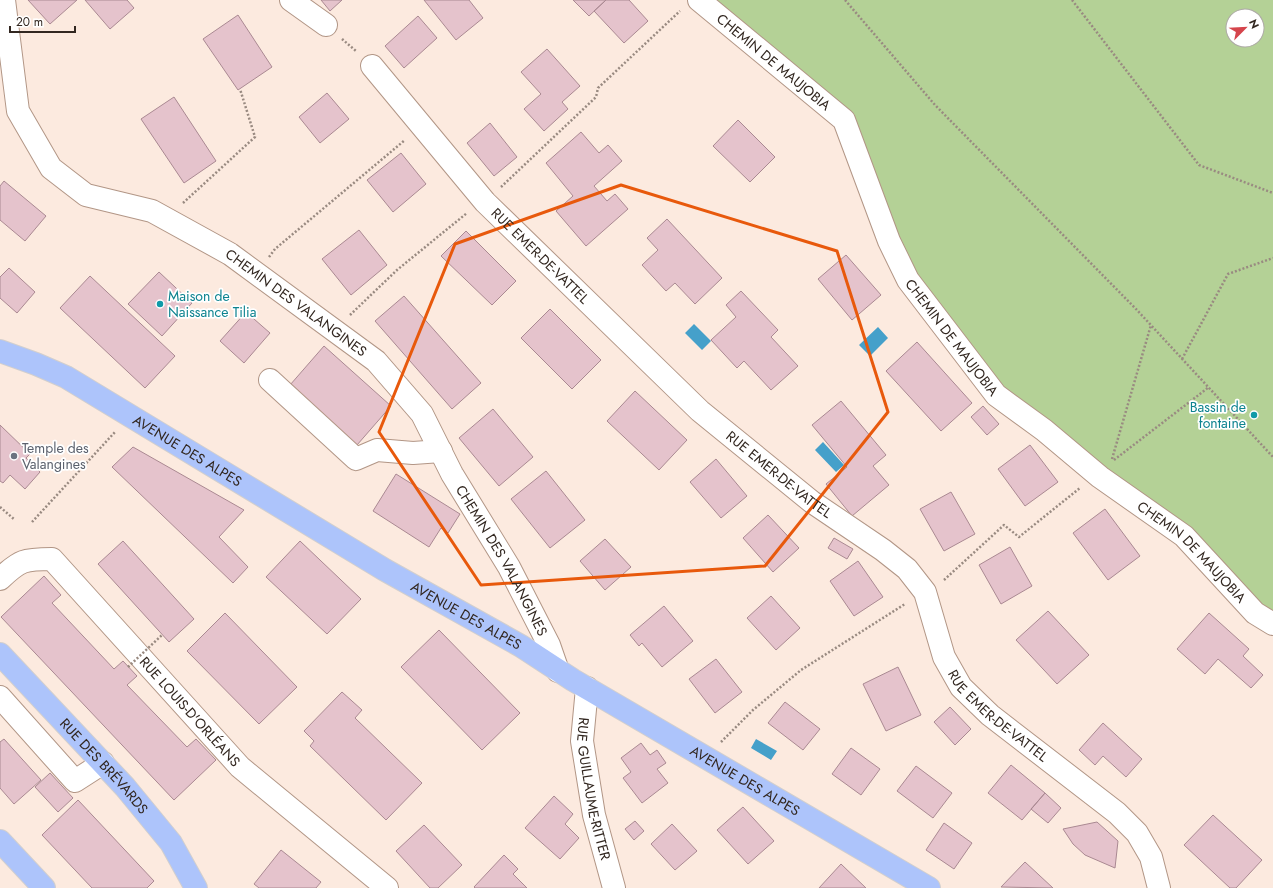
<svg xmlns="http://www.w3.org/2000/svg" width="1273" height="888" font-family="Jost,sans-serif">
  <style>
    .green { fill: #b4d196; fill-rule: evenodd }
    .water { fill: #45a0ca }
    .building { fill: #e5c3cc; stroke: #aa8992 }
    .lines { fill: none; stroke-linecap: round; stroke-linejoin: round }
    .minor-casing { stroke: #b29686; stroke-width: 24 }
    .major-casing { stroke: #d2cfce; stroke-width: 24 }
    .path { stroke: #998a81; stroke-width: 2.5; stroke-dasharray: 2 2; stroke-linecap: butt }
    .minor { stroke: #fff; stroke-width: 22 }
    .major { stroke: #adc4fb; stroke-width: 22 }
    .path-bridge { stroke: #998a81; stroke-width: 2.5; stroke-dasharray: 2 2; stroke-linecap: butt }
    .marked { fill: none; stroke: #e8590c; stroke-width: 3; stroke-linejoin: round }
    .culture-dot { fill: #0f9aa8; stroke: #fff; stroke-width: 1.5 }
    .worship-dot { fill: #6b7280; stroke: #fff; stroke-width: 1.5 }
    .labels { text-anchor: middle; stroke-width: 3.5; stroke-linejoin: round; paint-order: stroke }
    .street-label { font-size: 14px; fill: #322720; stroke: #fff }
    .culture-label { font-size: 14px; fill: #0d838f; stroke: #fff; text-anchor: start }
    .worship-label { font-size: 14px; fill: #5b616d; stroke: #fff; text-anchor: start }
  </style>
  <rect width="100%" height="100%" fill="#fceadf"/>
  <path class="green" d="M708 0H1273V621L1007 393 940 314 888 228 846 113ZM1233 16H1257V40H1233Z"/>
  <path class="water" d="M694 324 711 341 702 350 685 333Z
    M878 327 888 338 870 356 859 345Z
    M823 442 844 465 836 472 815 450Z
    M756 739 777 751 771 760 751 748Z"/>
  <path class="building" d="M28 0H77L50 24Z
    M85 0H127L134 8 110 29Z
    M321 0H342L330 11Z
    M424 0H469L483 18 456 40Z
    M573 0H606L589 16Z
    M606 0H629L648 21 624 43 594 11Z
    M238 15 272 67 238 90 203 39Z
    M418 16 437 38 404 68 385 46Z
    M547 49 580 86 562 102 568 109 544 131 524 109 541 94 521 72Z
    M327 93 349 119 320 143 299 117Z
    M174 97 216 161 184 183 141 119Z
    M738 120 775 157 750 182 713 146Z
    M490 123 517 157 494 176 467 143Z
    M581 132 599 153 608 145 622 161 594 186 607 201 615 194 628 209 586 246 556 211 573 196 546 163Z
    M401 153 426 184 393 212 367 180Z
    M4 181 46 216 25 241 0 220V186Z
    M667 219 722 278 695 304 675 283 666 291 642 265 658 250 647 238Z
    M359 230 387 265 351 295 322 259Z
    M466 231 516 281 492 305 441 256Z
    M846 255 881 295 852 320 818 279Z
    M9 268 35 292 17 313 0 298V277Z
    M159 272 192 303 162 336 128 304Z
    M90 276 175 356 145 388 60 308Z
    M741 291 778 330 771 337 798 366 771 390 744 361 737 368 711 340 736 317 726 305Z
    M404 296 481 383 452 409 375 321Z
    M550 309 601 360 572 389 521 338Z
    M246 312 270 333 244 363 220 341Z
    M917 342 972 403 941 431 886 371Z
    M324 346 391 406 357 445 290 385Z
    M635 391 687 440 659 470 607 421Z
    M841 401 886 455 873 466 889 485 852 516 826 484 847 467 812 425Z
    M983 406 999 424 987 435 971 417Z
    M493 409 533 457 499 486 459 438Z
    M0 425 30 454 26 458 40 472 25 489 10 475 3 483 0 481Z
    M1030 445 1058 482 1025 506 998 469Z
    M133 447 244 510 219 537 248 567 233 583 112 467Z
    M716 459 747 496 721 518 690 482Z
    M546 471 585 520 550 548 511 499Z
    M396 474 460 514 448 533 441 528 429 547 373 511Z
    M951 492 975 534 944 551 920 509Z
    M1105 509 1140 556 1108 580 1073 533Z
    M768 515 799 548 773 572 743 538Z
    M834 538 853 549 847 559 828 548Z
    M605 539 631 567 605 590 580 561Z
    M123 541 194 619 169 642 98 564Z
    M300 541 361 599 327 634 266 577Z
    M1010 547 1032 586 1001 604 979 565Z
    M858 561 883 597 854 616 830 581Z
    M44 576 61 595 52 603 114 669 123 661 137 676 127 685 187 747 196 739 216 760 174 800 1 617Z
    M771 596 800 628 776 650 747 618Z
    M664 606 693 641 662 667 642 643 639 646 630 635Z
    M1048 611 1089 655 1057 684 1016 640Z
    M225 613 297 687 259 724 187 651Z
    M1209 613 1249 649 1243 656 1263 675 1251 688 1218 659 1205 674 1177 649Z
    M439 630 520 713 482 750 401 667Z
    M716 659 742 692 715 713 689 679Z
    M898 667 921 715 886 731 863 684Z
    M342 692 362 710 355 718 422 783 386 820 310 746 314 741 304 731Z
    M785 702 820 729 803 750 768 723Z
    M950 707 971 729 955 745 934 722Z
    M1103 723 1142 759 1126 777 1103 756 1095 765 1079 750Z
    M4 739 41 780 14 804 0 788V742Z
    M641 743 650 755 657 750 666 763 657 769 668 783 642 803 623 778 631 772 621 758Z
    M851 748 880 769 861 795 832 774Z
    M1011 765 1045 793 1022 820 988 793Z
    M916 766 952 793 933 818 897 791Z
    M50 773 73 798 58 812 35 787Z
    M1045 793 1061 808 1048 823 1031 809Z
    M554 796 573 814 565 824 579 838 560 859 525 828Z
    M78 800 154 881 147 888H92L42 835Z
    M743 807 774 841 748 864 717 830Z
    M1213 815 1262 860 1236 888H1230L1184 845Z
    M635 821 644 831 634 840 625 829Z
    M1097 822 1118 841 1115 868 1085 855 1073 844 1063 829Z
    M944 823 972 843 954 869 926 850Z
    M672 824 697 851 675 870 651 844Z
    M424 825 462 865 438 888H430L396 851Z
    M281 850 321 882 316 888H259L254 884Z
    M504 855 518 869 513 874 527 888H475L474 887Z
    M1025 862 1053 888 1001 887Z
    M841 864 866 888H819Z"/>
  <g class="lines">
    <defs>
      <g id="minor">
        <path id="s1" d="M4 0 18 111 51 168 86 195 152 211 230 254 376 361 422 414 452 474 509 567 549 645 558 671"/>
        <path d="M291 0 326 25"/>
        <path id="s2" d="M699 0 844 120 889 241 908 280 996 395 1044 430 1100 477 1184 536 1255 613 1273 624"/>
        <path id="s3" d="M372 66 485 202 700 411 812 502 883 550 907 569 925 592 944 657 961 687 990 715 1117 813 1137 833 1151 857 1159 888"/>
        <path d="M270 380 356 459 377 450 413 453 441 451"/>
        <path id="s4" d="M0 579C20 560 24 559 52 559L240 767 387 888"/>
        <path id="s5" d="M587 688 582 741 594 815 614 888"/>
        <path d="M0 697 75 781 103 763"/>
      </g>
      <g id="major">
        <path id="s6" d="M0 351 36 364 66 377 385 570 521 646 573 680 929 888"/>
        <path id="s7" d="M0 654 125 787 171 843 196 888"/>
        <path d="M0 841 44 888"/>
      </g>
    </defs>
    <use href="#minor" class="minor-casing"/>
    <use href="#major" class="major-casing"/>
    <path class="path" d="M845 0 935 105 1136 309 1273 457
      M1072 0 1199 165 1273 193
      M342 39 356 51
      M501 187 596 97 598 88 680 11
      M183 203 255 137 240 89
      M269 257 275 249 405 140
      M350 315 397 270 467 213
      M1182 359 1228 274 1273 258
      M1112 459 1151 325
      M1114 460 1209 387
      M0 507 15 520
      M32 522 115 432
      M944 580 1004 525 1019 537 1080 488
      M721 742 753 710 801 670 905 604"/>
    <use href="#minor" class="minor"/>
    <use href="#major" class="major"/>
    <path class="path-bridge" d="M128 667 162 635"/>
  </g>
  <path class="marked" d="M621 185 837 251 888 412 765 566 481 585 379 432 455 244Z"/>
  <g class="culture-dot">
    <circle cx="160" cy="304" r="4"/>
    <circle cx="1254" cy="415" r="4"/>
  </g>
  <circle class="worship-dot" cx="14" cy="456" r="4"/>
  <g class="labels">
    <g class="street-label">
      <text dy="5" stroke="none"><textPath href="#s2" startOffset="97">CHEMIN DE MAUJOBIA</textPath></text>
      <text dy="5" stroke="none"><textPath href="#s3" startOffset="254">RUE EMER-DE-VATTEL</textPath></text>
      <text dy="5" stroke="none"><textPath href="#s1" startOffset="461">CHEMIN DES VALANGINES</textPath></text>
      <text dy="5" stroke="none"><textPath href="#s2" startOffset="433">CHEMIN DE MAUJOBIA</textPath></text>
      <text dy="5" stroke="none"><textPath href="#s6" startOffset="213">AVENUE DES ALPES</textPath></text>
      <text dy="5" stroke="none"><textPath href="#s3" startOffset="578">RUE EMER-DE-VATTEL</textPath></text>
      <text dy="5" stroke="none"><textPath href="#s2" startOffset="757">CHEMIN DE MAUJOBIA</textPath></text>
      <text dy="5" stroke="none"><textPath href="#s1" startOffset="797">CHEMIN DES VALANGINES</textPath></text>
      <text dy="5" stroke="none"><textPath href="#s6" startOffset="537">AVENUE DES ALPES</textPath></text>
      <text dy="5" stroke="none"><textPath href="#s4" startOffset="264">RUE LOUIS-D'ORLÉANS</textPath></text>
      <text dy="5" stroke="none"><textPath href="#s3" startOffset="915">RUE EMER-DE-VATTEL</textPath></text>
      <text dy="5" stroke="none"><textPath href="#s7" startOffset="153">RUE DES BRÉVARDS</textPath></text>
      <text dy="5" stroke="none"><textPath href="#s6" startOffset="861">AVENUE DES ALPES</textPath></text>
      <text dy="5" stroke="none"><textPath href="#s5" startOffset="102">RUE GUILLAUME-RITTER</textPath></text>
    </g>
    <g class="culture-label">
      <text x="168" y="301">Maison de<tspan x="168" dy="16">Naissance Tilia</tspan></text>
      <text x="1246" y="412" text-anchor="end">Bassin de<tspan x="1246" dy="16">fontaine</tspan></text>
    </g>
    <g class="worship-label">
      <text x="22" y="453">Temple des<tspan x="22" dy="16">Valangines</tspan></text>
    </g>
  </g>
  <g transform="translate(1245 28) rotate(66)"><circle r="19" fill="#ffffff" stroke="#ada9a6"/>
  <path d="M0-3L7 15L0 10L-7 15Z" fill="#d5454c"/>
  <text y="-6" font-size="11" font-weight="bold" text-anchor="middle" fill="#322720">N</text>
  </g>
  <path d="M10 26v6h65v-6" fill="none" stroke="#322720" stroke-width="2"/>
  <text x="16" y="26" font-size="12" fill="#322720" stroke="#ffffff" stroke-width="3" paint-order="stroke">20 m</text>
</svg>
